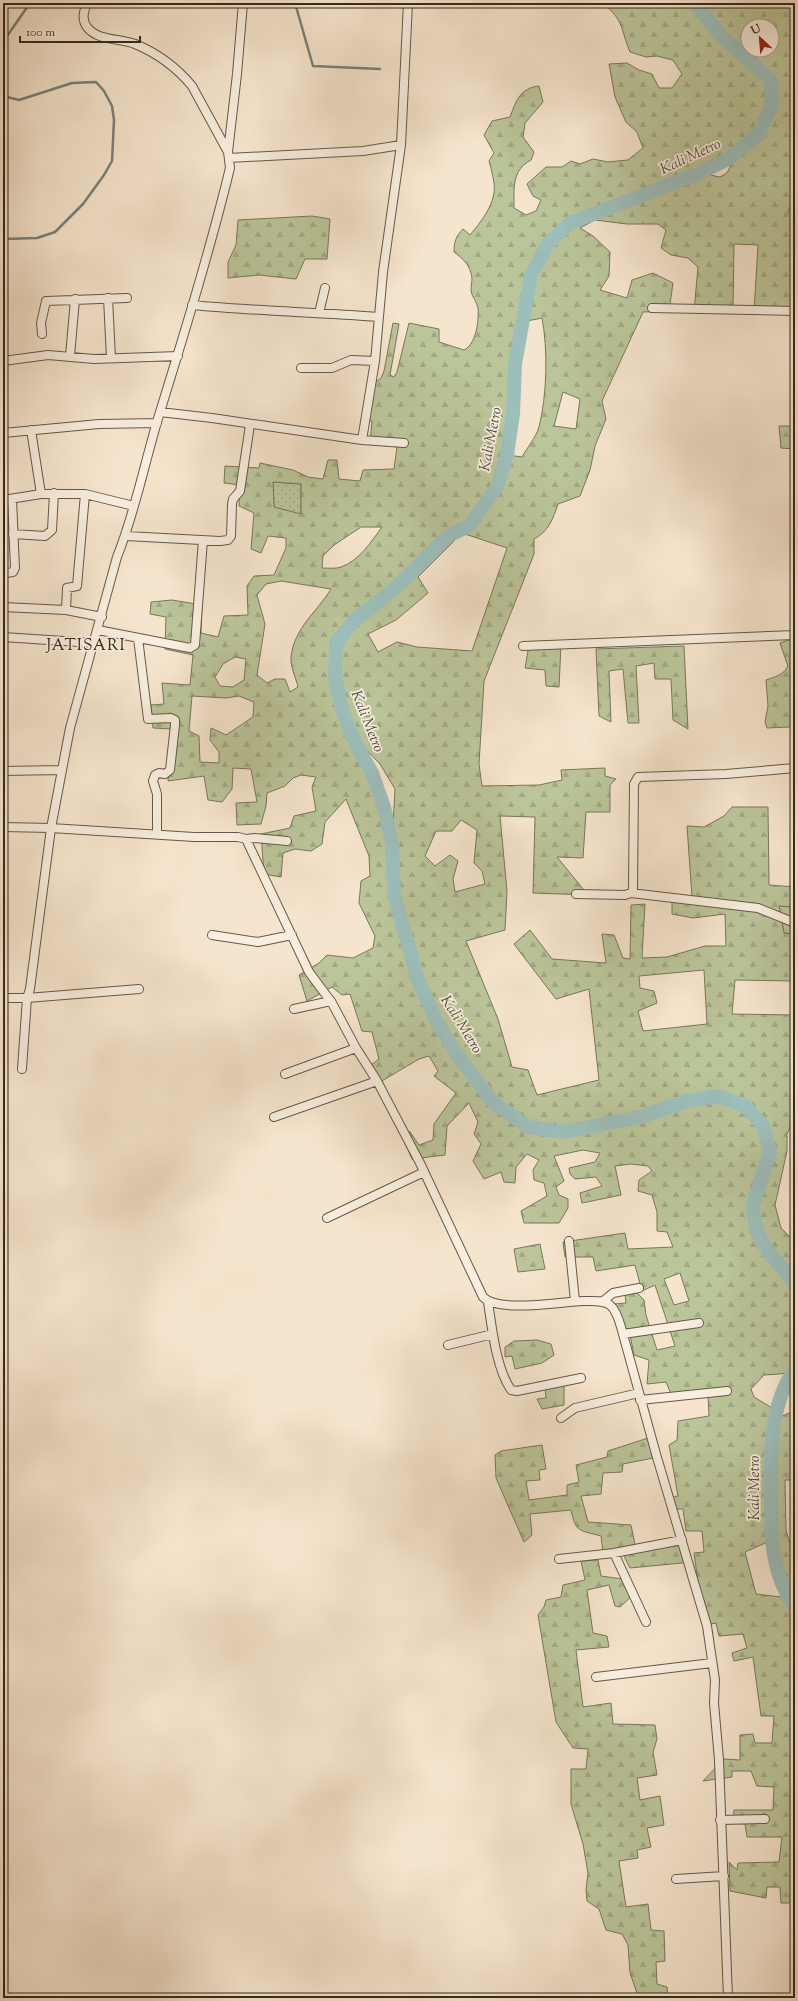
<svg xmlns="http://www.w3.org/2000/svg" width="798" height="2001" font-family="'Sorts Mill Goudy',serif">
  <style>
    .grass { fill: url(#grass-dots); stroke: #78775a }
    .forest { fill: url(#forest-firs); stroke: #78775a; fill-rule: evenodd }
    .lines { fill: none; stroke-linecap: round; stroke-linejoin: round }
    .stream { stroke: #74837b; stroke-width: 2.5 }
    .river { stroke: #9dbfbc; stroke-width: 14 }
    .minor-casing { stroke: #665847; stroke-width: 10 }
    .minor { stroke: #f9eedf; stroke-width: 8 }
    .labels { text-anchor: middle; stroke-width: 3.5; stroke-linejoin: round; paint-order: stroke }
    .water-label { font-size: 15px; font-style: italic; fill: #504e42; stroke: #f9eedf }
    .quarter-label { font-size: 16px; letter-spacing: 1px; fill: #36291a; stroke: #f9eedf }
  </style>
  <defs>
    <pattern id="grass-dots" width="8" height="8" patternUnits="userSpaceOnUse"><rect width="8" height="8" fill="#bbc59a"/><path d="M2 2h.1M6 6h.1" fill="none" stroke="#a1a984" stroke-width="1.8" stroke-linecap="round"/></pattern>
    <pattern id="forest-firs" width="22" height="20" patternUnits="userSpaceOnUse"><rect width="22" height="20" fill="#bbc59a"/><path d="M5 1l3.5 6h-7zM16 11l3.5 6h-7z" fill="#a1a984"/></pattern>
  </defs>
  <rect width="100%" height="100%" fill="#f6e5ce"/>
  <filter id="stains"><feTurbulence type="fractalNoise" baseFrequency=".005" numOctaves="4"/><feColorMatrix values="0 0 0 0 .2 0 0 0 0 .09 0 0 0 0 .02 0 0 0 .5 -.17"/></filter>
  <radialGradient id="worn" r=".72"><stop offset=".6" stop-color="#630" stop-opacity="0"/><stop offset="1" stop-color="#630" stop-opacity=".3"/></radialGradient>
  <path class="grass" d="M273 482 301 484V515L274 507Z
    M779 906 795 907V934L784 933Z"/>
  <path class="forest" d="M603 3H795V195L788 212 795 218V312H754L758 245 734 244 733 310 694 312 698 267 688 258 671 255 661 248 666 230 658 224H627L595 220 580 228 593 236 610 252 609 276 600 290 627 298 632 280 653 273 673 283 669 311 643 312 602 401 606 419 595 446 590 470 580 496 558 504C553 519 549 531 534 539V554L484 681 479 764 482 786 539 785 562 780 561 770 605 768V776L616 779 610 785V812H586L583 858 557 857 588 895 533 893 535 817 500 816 507 891 505 930 466 941 498 1019 512 1067 528 1070 537 1095 599 1080 589 989 556 999 514 944 530 930 552 959 606 963 602 934 614 935 623 958 630 959 631 905 645 904 642 958 667 957 705 946H726L725 914 693 918 672 914V899L692 897 687 826 704 827 724 816 732 807H768L769 885 795 887V907L779 906 784 933 795 934V981L735 980 732 1014 795 1015V1116L787 1134V1151L775 1205 781 1228 795 1242V1370L792 1373 764 1375 751 1389 754 1397 777 1411 776 1419 791 1412 795 1387V1480H785L786 1530 795 1561V1903H781L780 1887H767L766 1898 730 1891 729 1862 737 1870 738 1863 779 1862 782 1837H747L745 1824 733 1823 734 1810H773L774 1787 757 1786 751 1771H732V1777L703 1781 724 1759 740 1760V1735L753 1734 755 1743H772L774 1716H761L753 1657 734 1661 732 1653 747 1648 743 1634 719 1636 716 1623 711 1624 698 1582 694 1553 704 1552 702 1531H686L683 1509H671L670 1498 678 1496 669 1445 677 1440 678 1421 709 1416 708 1396 673 1399 666 1382 647 1384 649 1360 634 1355 629 1330 625 1328 614 1304 626 1303 625 1294 636 1292 644 1300 646 1315 657 1350 675 1346 655 1285 642 1291 635 1265 596 1271 593 1257H565L563 1242 625 1233 628 1249 673 1247 667 1232 657 1231V1212L652 1195 638 1191 639 1180 652 1171 648 1166 631 1164 615 1166 621 1195 582 1203 580 1193 602 1186 596 1177 575 1179 570 1174 569 1168 595 1162 600 1153 583 1150 554 1156 564 1181 556 1187 559 1195 568 1199V1208L559 1223H524L521 1211 547 1196 544 1183 534 1180 533 1170 539 1160 527 1154 516 1167 515 1183 504 1182 501 1172 484 1179 473 1161 481 1144 474 1134 478 1122 469 1103 447 1126 445 1155 412 1159 402 1136 403 1130 410 1132 419 1145 433 1140 434 1124 456 1093 434 1076 438 1071 429 1056 419 1059 375 1085 367 1068 379 1059 372 1032 362 1031 350 994 342 995 332 987 307 1001 299 975 319 963 327 955 353 958 373 948 375 936 359 903 361 881 370 876 369 856 346 799 325 822 322 844 311 851 295 849 283 853 281 877 264 874 261 834 290 828 294 816 316 811 312 787 316 777 301 775 293 778 285 786 267 793 266 806 261 824 237 825 236 803 257 802 251 769 233 768 232 789 222 802 208 800 204 776 168 781 172 729 153 728 151 705 164 704 162 683 190 685 193 655 165 649 166 617 150 614 151 602 172 600 202 605 201 633 218 637 224 616 248 615 247 586 254 576 274 575 286 548V538L268 536 261 553 251 549 254 513 239 506 240 485 224 483 225 466 259 468 260 463 293 470 308 477 323 479 328 460H337L339 479 360 481 363 470 394 469 397 447 370 444 372 421 366 420 369 379 377 381 381 378 384 371 393 323 399 324 390 375 394 377 397 372 409 323 439 329V342L464 350C476 344 479 322 478 308 477 302 472 297 471 291 471 285 473 278 471 273 468 263 462 258 454 252 454 242 456 236 463 229L470 235C481 222 497 202 494 183 493 176 491 168 489 161L494 153 484 135 492 121 510 117C516 101 520 88 539 86L543 102 525 123 523 137 534 152 531 160C512 170 514 187 514 208L526 215 536 211 541 200 533 196 527 184 546 167H562L571 161 580 164 593 159 608 162 628 160 643 148 637 132 626 122 615 97 609 64 627 63 639 70 652 74 659 88H672L682 74 673 60 657 56 646 57 630 52C620 28 625 22 603 3ZM748 26H772V50H748ZM738 151 727 173 720 177 700 173 728 159ZM542 318C548 349 547 396 539 427 536 437 527 448 522 457L507 455 513 414 515 364 522 322ZM563 392 580 399 576 429 554 426ZM273 482 301 484V514L274 507ZM361 527H382C371 542 359 561 341 567 336 569 327 568 322 568L323 556 334 545ZM462 533 507 548 472 651 417 647 397 642 378 652 368 634 396 620 428 593 418 577ZM281 581 331 589C317 612 294 628 291 657 290 666 296 678 298 687L290 692 285 679H275L267 683 257 675 265 624 257 595 266 584ZM235 657 246 659 244 680 233 687 220 686 215 677 223 664ZM192 696 226 698 239 696 254 702 253 717 226 735 211 728 210 740 219 752V763L200 762 199 736 189 731ZM358 741 380 764 395 789 392 842 384 807 372 773 355 742ZM461 820 477 830 474 863 482 871 485 884 455 892 453 879 458 861 450 855 435 866 425 856 436 831H452ZM704 970 707 1024 643 1031 638 1011 657 1003 654 991 640 988 639 976ZM680 1273 689 1301 674 1305 664 1279ZM772 1540 780 1577 789 1598 756 1594 745 1552Z
    M312 216 330 219 327 259H305L296 279 259 275 228 278V262L236 245 238 220Z
    M779 426H795V449L781 448Z
    M795 638V724L790 727 767 728 765 722 768 706 766 680C774 677 784 675 788 666L780 643Z
    M529 645H561L559 687 546 686 545 670 525 668Z
    M684 646 688 729 673 720 671 679H655L654 663 636 666 639 723H628L623 669 609 671 611 722 599 716 596 649Z
    M540 1244 545 1269 518 1272 514 1249Z
    M537 1340 551 1344 554 1355 542 1363 515 1369 512 1356 505 1357V1347L514 1341Z
    M564 1385V1405L542 1409 537 1399 546 1398 545 1387Z
    M648 1438 653 1458 623 1464 622 1472 603 1473 601 1494 581 1496 588 1522 631 1525 636 1549 687 1545 692 1562 630 1568 623 1554 603 1553 601 1536C579 1530 576 1533 571 1510L530 1514 532 1535 524 1542 496 1478 495 1455 501 1451 542 1445 546 1469 539 1470 540 1480 526 1481 529 1500 567 1495V1485L579 1482 576 1465 607 1457 608 1451Z
    M598 1560 601 1576 630 1580 635 1593 620 1607 615 1606 609 1585 587 1590 593 1633 607 1636 609 1647 576 1650 583 1707 611 1703 613 1724 655 1725 657 1739 653 1752 657 1775 637 1778 640 1800 660 1796 664 1825 647 1828 651 1847 637 1850 638 1858 619 1861 626 1907 648 1904 651 1930 664 1931 665 1961 656 1962 657 1984 667 1987 668 1998H643L637 1993 630 1973 628 1945 622 1934 606 1930 599 1909 587 1901 586 1890 588 1873 583 1844 571 1804V1769H586L588 1749 573 1748 556 1722 538 1615 544 1607 546 1600 561 1597 563 1585 585 1580 581 1561Z"/>
  <g class="lines">
    <path class="stream" d="M295 3 313 66 380 69
      M3 42 30 3
      M3 96 19 100 72 83 96 82 104 91 112 106 114 120 112 161 104 175 83 204 55 232 37 238 3 239"/>
    <path class="river" d="M695 3 721 36 745 56 771 81 772 103 759 134 728 159 700 173 570 223 548 244 531 275 515 364 513 414 507 455 497 487 469 526 448 536 393 590 354 621 336 643 335 676 342 710 355 742 372 773 384 807 392 844 394 894 418 980 437 1023 461 1060 494 1103 528 1127 564 1132 640 1117 687 1101 718 1096 745 1106 763 1126 770 1152 752 1208 757 1232 769 1253 795 1282
      M795 1370C768 1404 770 1464 771 1505 772 1516 771 1528 772 1539 774 1562 781 1588 795 1607"/>
    <defs>
      <path id="minor" d="M401 145 408 3
        M228 152 237 74 243 3
        M108 298 111 358
        M192 305C254 311 317 312 379 317
        M652 308 795 311
        M319 313 325 288
        M42 334 41 323 46 301 127 298
        M70 356 75 299
        M3 361 48 355 94 359 178 356
        M301 368H332L351 360 375 361
        M160 412 212 418 362 440 375 361 383 272 401 145 363 151 229 158
        M31 430 41 494
        M3 433 99 424 157 423
        M362 440 404 443
        M85 494 77 586 67 588 66 610 102 617
        M3 500 41 494H85L134 506
        M13 534 45 536 52 530 54 493
        M126 536 220 541 228 540 231 536 232 504 233 499 240 491 250 425
        M3 575 6 573 13 572 15 568 12 499
        M3 607 66 610
        M98 630 190 648 195 645 203 540
        M3 637 94 643
        M138 638 148 719 171 718 175 720V725L170 770 165 774 159 773 155 775 153 781 157 794V833
        M523 646 795 635
        M3 771 62 770
        M3 827 51 828 194 837H238L246 839 309 972 332 1003 356 1048 377 1081 420 1163 483 1297C499 1313 559 1302 583 1301 591 1301 603 1300 610 1305 616 1310 619 1320 621 1327L656 1454 707 1626 715 1680 714 1703 719 1760 728 1998
        M246 839 255 838 287 841
        M631 893 758 908 795 923
        M576 894 625 895 631 893 633 890 634 784 638 777 726 774 795 768
        M212 935 258 942 292 935
        M3 998H27L30 989 51 828 70 728 117 557C136 510 145 460 160 412 185 331 210 250 230 168L228 152 192 86C177 68 157 53 135 44 120 38 97 41 87 27 81 19 84 11 87 3
        M294 1009 331 1001
        M22 1069 27 998 139 989
        M285 1074 356 1048
        M274 1117 377 1081
        M327 1218 424 1172
        M569 1241 575 1301
        M488 1302C492 1328 496 1368 511 1390L517 1391 581 1378
        M602 1302 613 1293 639 1288
        M623 1334 699 1323
        M448 1345 493 1334
        M640 1400 727 1391
        M561 1418 575 1408 639 1393
        M614 1553 646 1622
        M559 1559 614 1553 682 1540
        M596 1677 712 1663
        M720 1820 765 1819
        M676 1879 724 1876"/>
    </defs>
    <use href="#minor" class="minor-casing"/>
    <use href="#minor" class="minor"/>
  </g>
  <g class="labels">
    <g class="water-label">
      <text transform="translate(690 156) rotate(-25)" y="5">Kali Metro</text>
      <text transform="translate(490 439) rotate(-79)" y="5">Kali Metro</text>
      <text transform="translate(368 721) rotate(68)" y="5">Kali Metro</text>
      <text transform="translate(462 1024) rotate(58)" y="5">Kali Metro</text>
      <text transform="translate(754 1488) rotate(-90)" y="5">Kali Metro</text>
    </g>
    <g class="quarter-label">
      <text x="86" y="650">JATISARI</text>
    </g>
  </g>
  <rect width="798" height="2001" fill="none" stroke="#f6e5ce" stroke-width="16"/>
  <rect x="4" y="4" width="790" height="1993" fill="none" stroke="#36291a" stroke-width="2"/>
  <rect x="8" y="8" width="782" height="1985" fill="none" stroke="#36291a"/>
  <g transform="translate(760 38) rotate(334)"><circle r="19" fill="#f9eedf" stroke="#ab9f90"/>
  <path d="M0-3L7 15L0 10L-7 15Z" fill="#8f2418"/>
  <text y="-6" font-size="11" font-weight="bold" text-anchor="middle" fill="#36291a">U</text>
  </g>
  <path d="M20 36v6h120v-6" fill="none" stroke="#36291a" stroke-width="2"/>
  <text x="26" y="36" font-size="12" fill="#36291a" stroke="#f9eedf" stroke-width="3" paint-order="stroke">100 m</text>
  <rect width="100%" height="100%" filter="url(#stains)"/>
  <rect width="100%" height="100%" fill="url(#worn)"/>
</svg>
